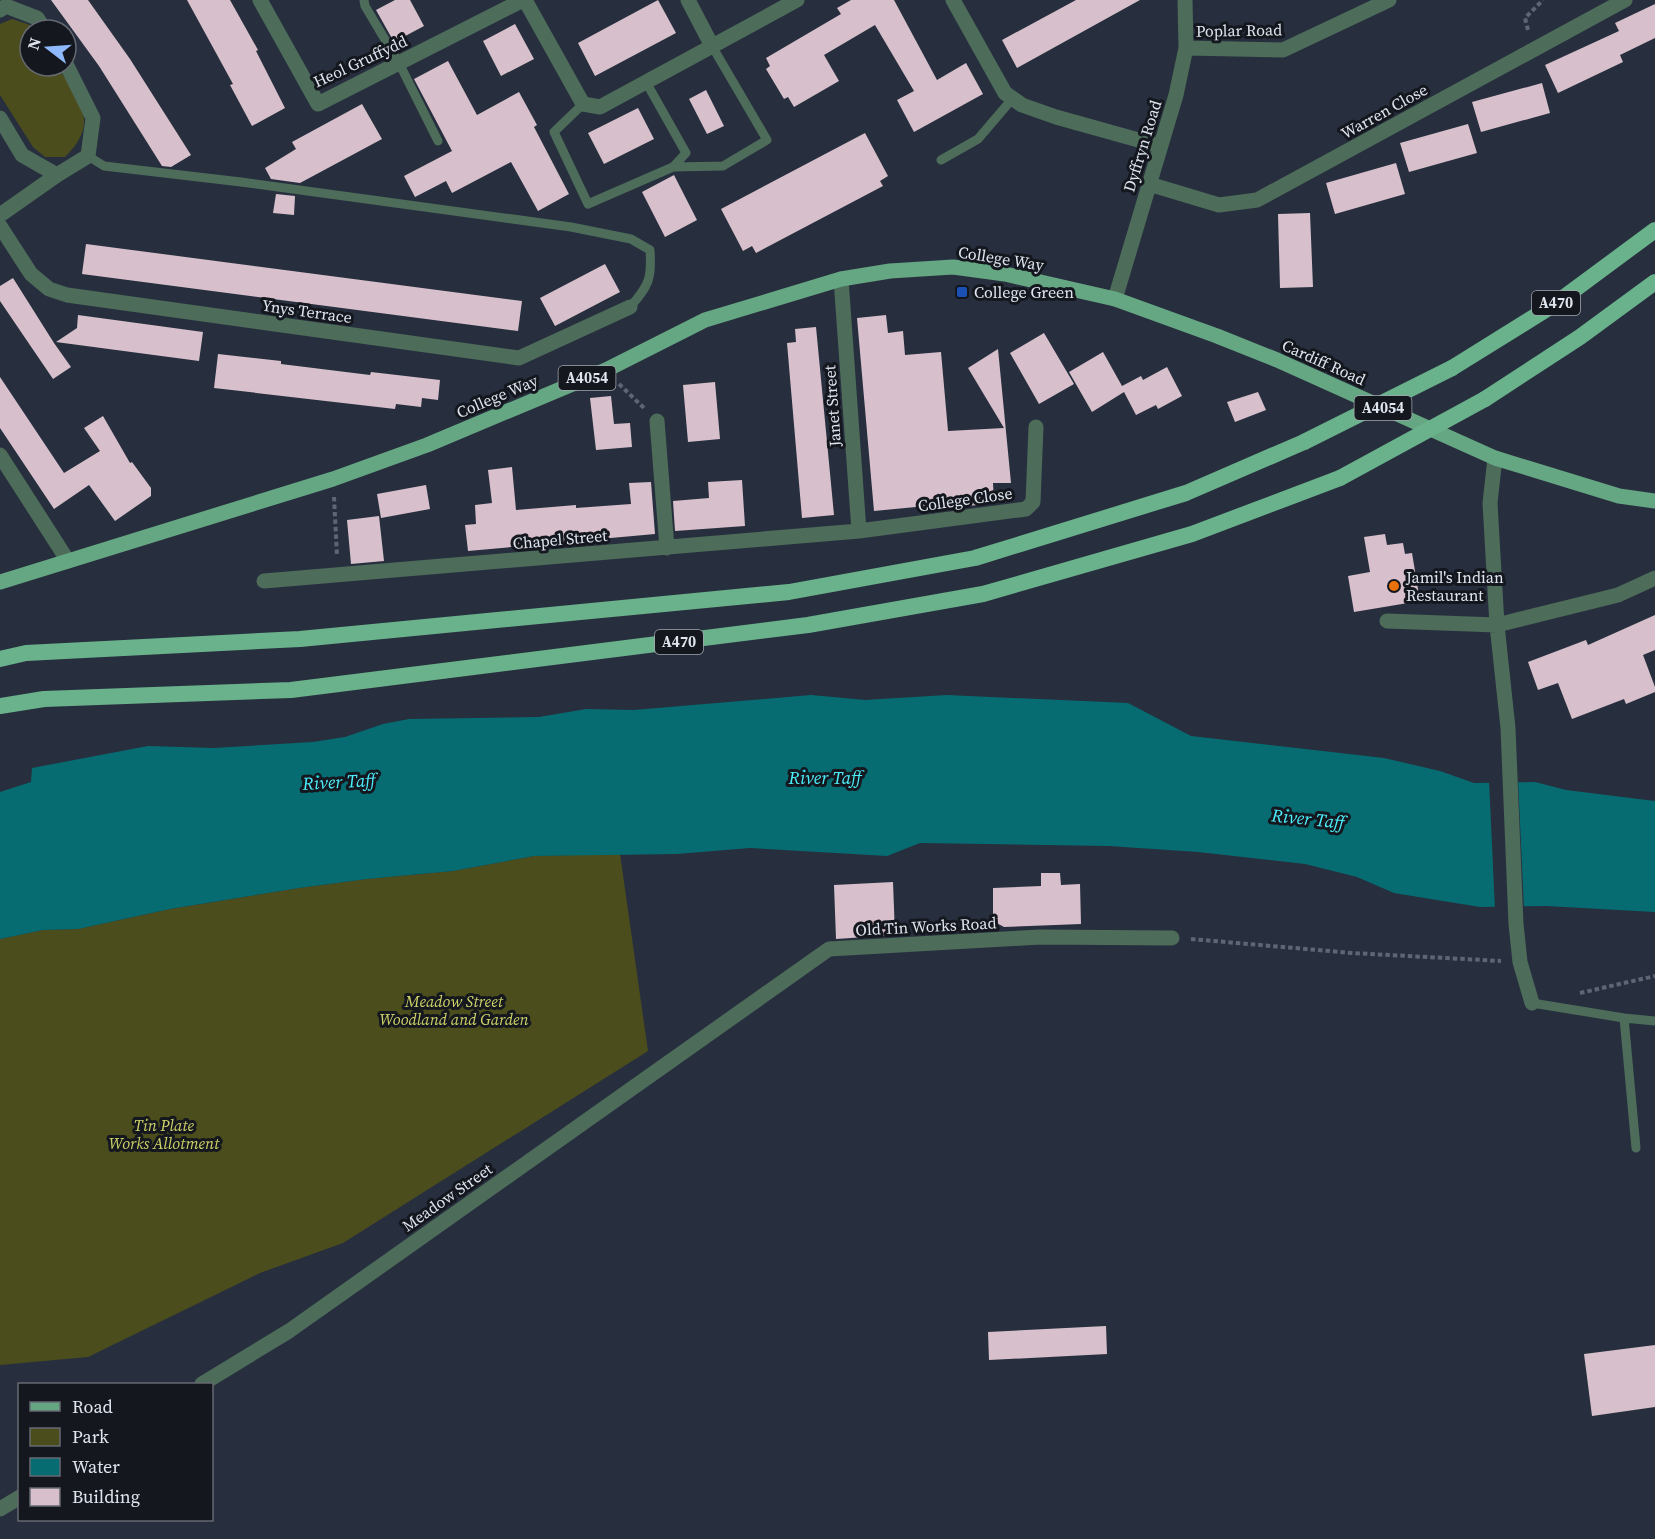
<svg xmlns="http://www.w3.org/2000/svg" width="1655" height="1539" font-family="'Source Serif 4',serif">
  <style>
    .green { fill: #4c4d1c }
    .water { fill: #066c72 }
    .pier { fill: #272f3e }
    .building { fill: #d7c0cb }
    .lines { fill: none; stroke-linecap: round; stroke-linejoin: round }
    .path { stroke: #5e6673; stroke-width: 4; stroke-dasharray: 4.5 3; stroke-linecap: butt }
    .service { stroke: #4d6c5a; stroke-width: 9 }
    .minor { stroke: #4d6c5a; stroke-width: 15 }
    .primary { stroke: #66a783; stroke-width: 15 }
    .trunk { stroke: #6ab28b; stroke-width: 16 }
    .trunk-bridge { stroke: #6ab28b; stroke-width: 16 }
    .transit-dot { fill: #1a4fb4; stroke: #14171e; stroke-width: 2 }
    .food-dot { fill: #e8710a; stroke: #14171e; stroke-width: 2 }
    .labels { text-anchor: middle; stroke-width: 6; stroke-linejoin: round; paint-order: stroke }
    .shield { fill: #14171e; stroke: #a2a7b0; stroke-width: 1.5 }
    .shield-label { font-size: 15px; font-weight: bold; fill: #dfe5ef }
    .street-label { font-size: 16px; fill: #dfe5ef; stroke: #14171e }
    .poi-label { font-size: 16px; fill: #dfe5ef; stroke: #14171e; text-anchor: start }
    .park-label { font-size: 16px; font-style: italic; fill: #cfd267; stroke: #14171e }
    .water-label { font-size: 18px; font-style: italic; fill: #4ceefa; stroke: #14171e }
  </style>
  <rect width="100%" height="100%" fill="#272f3e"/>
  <path class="green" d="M12 19 30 25 34 30H30V66H57C79 100 101 122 65 157H45L33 147 0 95V24Z
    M620 854 648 1051 343 1243 260 1273 88 1357 0 1365V939L43 930 78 929 170 909 299 888 367 879 453 871 534 856Z"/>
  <path class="water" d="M811 695 865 700 947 695 1128 703 1191 736 1384 758 1440 771 1474 783 1535 782 1566 790 1655 801V912L1546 906 1480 907 1394 893 1357 877 1305 864 1198 852 1109 846 920 843 887 856 750 848 677 854 534 856 453 871 367 879 299 888 170 909 78 929 43 930 0 939V792L31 782 32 768 148 746 214 748 313 742 345 737 383 724 409 719 539 717 586 709 634 710Z"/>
  <path class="pier" d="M1518 779 1524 909 1495 910 1489 780Z"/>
  <path class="building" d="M51 0H88L130 59 191 155 171 167 162 166 99 66Z
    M187 0H230L258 50 256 51 285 108 252 126 230 85 233 84Z
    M395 0H410L424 26 394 42 376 10Z
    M658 0 676 33 595 76 578 43Z
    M851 0H894L937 80 966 63 983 94 914 132 897 100 914 91 875 25 824 55 839 81 794 107 788 97 784 99 766 69 770 66 766 58 841 14 837 8Z
    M1076 0H1140L1017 68 1002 40Z
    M1655 4V38L1620 55 1623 62 1558 93 1545 65 1619 31 1615 23Z
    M515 24 534 59 501 76 483 41Z
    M448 61 477 115 519 92 537 125 534 127 569 194 538 211 511 162 452 193 446 181 415 197 404 176 452 151 414 79Z
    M1542 83 1550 113 1481 132 1472 102Z
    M706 90 724 126 707 134 689 99Z
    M362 104 382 139 300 183 271 179 265 168 296 149 292 142Z
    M638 108 654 139 604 164 588 133Z
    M1468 124 1477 153 1409 172 1400 143Z
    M865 133 888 176 880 181 883 186 756 253 752 246 743 251 721 209Z
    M1396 163 1405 194 1335 214 1326 183Z
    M674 175 697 220 665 237 642 192Z
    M276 194 295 196 294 215 273 213Z
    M1310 213 1313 287 1280 288 1278 214Z
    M86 244 522 301 518 331 82 274Z
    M605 264 620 292 555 326 540 298Z
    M13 278 54 343 71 367 53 379 0 301V286Z
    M78 315 203 332 199 361 56 342 77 328Z
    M886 315 888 333 903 331 905 355 941 352 948 431 1004 428 968 368 998 349 1011 483H993L994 503 968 506V502L874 511 857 318Z
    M816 327 834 515 802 518 787 343 796 342 795 329Z
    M1044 333 1074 384 1039 404 1010 353Z
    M1103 352 1122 386 1141 376 1143 380 1167 367 1182 396 1158 409 1156 405 1136 415 1124 392 1092 412 1069 372Z
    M218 354 281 361V364L370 375 371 372 440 380 438 400 422 398 421 407 396 404 395 409 214 388Z
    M0 377 64 473 100 451 84 428 103 416 130 463 132 462 151 488V496L115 521 89 485 54 509 0 428Z
    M715 382 720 439 688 442 683 385Z
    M1258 392 1266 410 1235 422 1227 402Z
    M611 396 614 424 630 423 632 447 596 450 590 398Z
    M512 467 516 510 576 505V508L631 504 629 483 651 482 655 534 468 551 465 525 476 524 475 505 492 503 488 470Z
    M742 480 745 526 675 531 673 501 709 498 708 482Z
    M426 485 430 509 381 518 377 494Z
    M379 516 384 561 351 564 347 520Z
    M1385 534 1387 545 1403 543 1405 554 1412 553 1420 601 1354 612 1348 576 1370 572 1364 537Z
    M1655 615V650L1643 655 1655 687V692L1626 704 1624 699 1572 719 1558 683 1538 690 1528 662 1586 640 1588 645Z
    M1041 873H1060L1061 885 1080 884 1081 924 1004 927 993 921V888L1041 886Z
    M893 882 895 935 836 939 834 885Z
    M1106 1326 1107 1354 989 1360 988 1332Z
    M1655 1345V1407L1592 1416 1584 1354Z"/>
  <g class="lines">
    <path class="path" d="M1528 30 1525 18 1543 0
      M619 384 644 408
      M334 497 337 556
      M1191 939 1352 953 1501 961
      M1580 993 1655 976"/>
    <path class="service" d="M364 0 365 6 399 63 438 141
      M583 104 554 132 588 204 673 167 686 153 646 82
      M88 156 104 166 241 182 571 227 631 239 650 250C652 278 649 286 630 307
      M941 160 978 139 1013 98
      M673 167 723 166 767 140 712 46
      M1532 1003 1624 1018 1636 1148
      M1624 1018 1655 1021"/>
    <path class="minor" d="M260 0 318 104 523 0
      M525 0 583 104 600 107 797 0
      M688 0 712 46
      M953 0 1005 93 1022 105 1056 117 1160 146
      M0 10 6 6 37 18 45 30
      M1186 48 1283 50 1389 0
      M0 118 22 155 57 175
      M1149 184 1219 205 1257 200 1625 0
      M0 215 57 175 88 156 93 118 66 64
      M0 226 31 274 49 289 67 295 519 358 630 307
      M841 279 859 531
      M1115 299 1176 95 1186 48 1185 0
      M657 421 667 548
      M0 455 68 561
      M1495 458 1490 503 1497 625 1508 728 1516 924 1520 962 1532 1003
      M264 581 859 531 1026 509 1033 502 1036 427
      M1387 621 1497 625 1618 595 1655 578
      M202 1384 289 1331 829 949 1040 937 1172 938
      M0 1509 20 1497"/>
    <path class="primary" d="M0 582 333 479 427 445 606 370 705 320 841 279 890 271 953 267 1005 274 1115 299 1217 336 1277 360 1495 458 1619 496 1655 501"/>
    <path class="trunk" d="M1452 368 1555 304 1655 230
      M1485 399 1580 337 1655 282
      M0 659 26 653 300 639 789 592 975 558 1186 493 1304 442
      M0 706 44 699 291 690 808 625 983 594 1192 534 1340 478"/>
    <path class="trunk-bridge" d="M1304 442 1452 368
      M1340 478 1485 399"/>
  </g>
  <rect class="transit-dot" x="956" y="286" width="12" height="12" rx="3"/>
  <circle class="food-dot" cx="1394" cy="586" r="6"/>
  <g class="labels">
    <g class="shield">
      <rect x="1532" y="291" width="48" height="24" rx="4.5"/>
      <rect x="558.5" y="366" width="57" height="24" rx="4.5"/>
      <rect x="1354.5" y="396" width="57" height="24" rx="4.5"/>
      <rect x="655" y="630" width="48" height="24" rx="4.5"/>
    </g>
    <g class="shield-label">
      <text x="1556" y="308">A470</text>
      <text x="587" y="383">A4054</text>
      <text x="1383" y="413">A4054</text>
      <text x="679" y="647">A470</text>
    </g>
    <g class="street-label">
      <text transform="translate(1239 30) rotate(-1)" y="6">Poplar Road</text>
      <text transform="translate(360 61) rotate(-25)" y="6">Heol Gruffydd</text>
      <text transform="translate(1384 111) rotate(-29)" y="6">Warren Close</text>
      <text transform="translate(1142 146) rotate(-73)" y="6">Dyffryn Road</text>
      <text transform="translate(1001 258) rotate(9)" y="6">College Way</text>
      <text transform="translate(307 311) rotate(8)" y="6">Ynys Terrace</text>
      <text transform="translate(1324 362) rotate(24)" y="6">Cardiff Road</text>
      <text transform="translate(497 396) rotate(-23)" y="6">College Way</text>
      <text transform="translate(832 406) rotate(-94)" y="6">Janet Street</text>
      <text transform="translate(965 499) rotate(-8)" y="6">College Close</text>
      <text transform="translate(560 539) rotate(-5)" y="6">Chapel Street</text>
      <text transform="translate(926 926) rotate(-3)" y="6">Old Tin Works Road</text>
      <text transform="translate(447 1197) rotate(-35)" y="6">Meadow Street</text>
    </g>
    <g class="poi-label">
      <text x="974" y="298">College Green</text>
      <text x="1406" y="583">Jamil's Indian<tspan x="1406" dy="18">Restaurant</tspan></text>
    </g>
    <g class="park-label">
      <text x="454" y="1007">Meadow Street<tspan x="454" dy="18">Woodland and Garden</tspan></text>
      <text x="164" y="1131">Tin Plate<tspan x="164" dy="18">Works Allotment</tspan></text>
    </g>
    <g class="water-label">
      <text x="825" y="784">River Taff</text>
      <text transform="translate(339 782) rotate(-3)" y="6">River Taff</text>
      <text transform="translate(1308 819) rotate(6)" y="6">River Taff</text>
    </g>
  </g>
  <rect x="18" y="1383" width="195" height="138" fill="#14171e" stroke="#656972" stroke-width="1.5"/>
  <rect x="30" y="1402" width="30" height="9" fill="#66a783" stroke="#656972" stroke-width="1.5"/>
  <text x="72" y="1413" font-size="18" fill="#dfe5ef">Road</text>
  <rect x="30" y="1428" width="30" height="18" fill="#4c4d1c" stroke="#656972" stroke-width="1.5"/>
  <text x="72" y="1443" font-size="18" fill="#dfe5ef">Park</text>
  <rect x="30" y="1458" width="30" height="18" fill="#066c72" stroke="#656972" stroke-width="1.5"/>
  <text x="72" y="1473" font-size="18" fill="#dfe5ef">Water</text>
  <rect x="30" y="1488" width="30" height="18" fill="#d7c0cb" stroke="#656972" stroke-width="1.5"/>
  <text x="72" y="1503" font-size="18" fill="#dfe5ef">Building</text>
  <g transform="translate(48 48) rotate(287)"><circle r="28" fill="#14171e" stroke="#656972" stroke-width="1.5"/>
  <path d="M0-4.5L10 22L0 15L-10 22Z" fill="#8eb9fd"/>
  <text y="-9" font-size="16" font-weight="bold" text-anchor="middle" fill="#dfe5ef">N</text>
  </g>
</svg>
